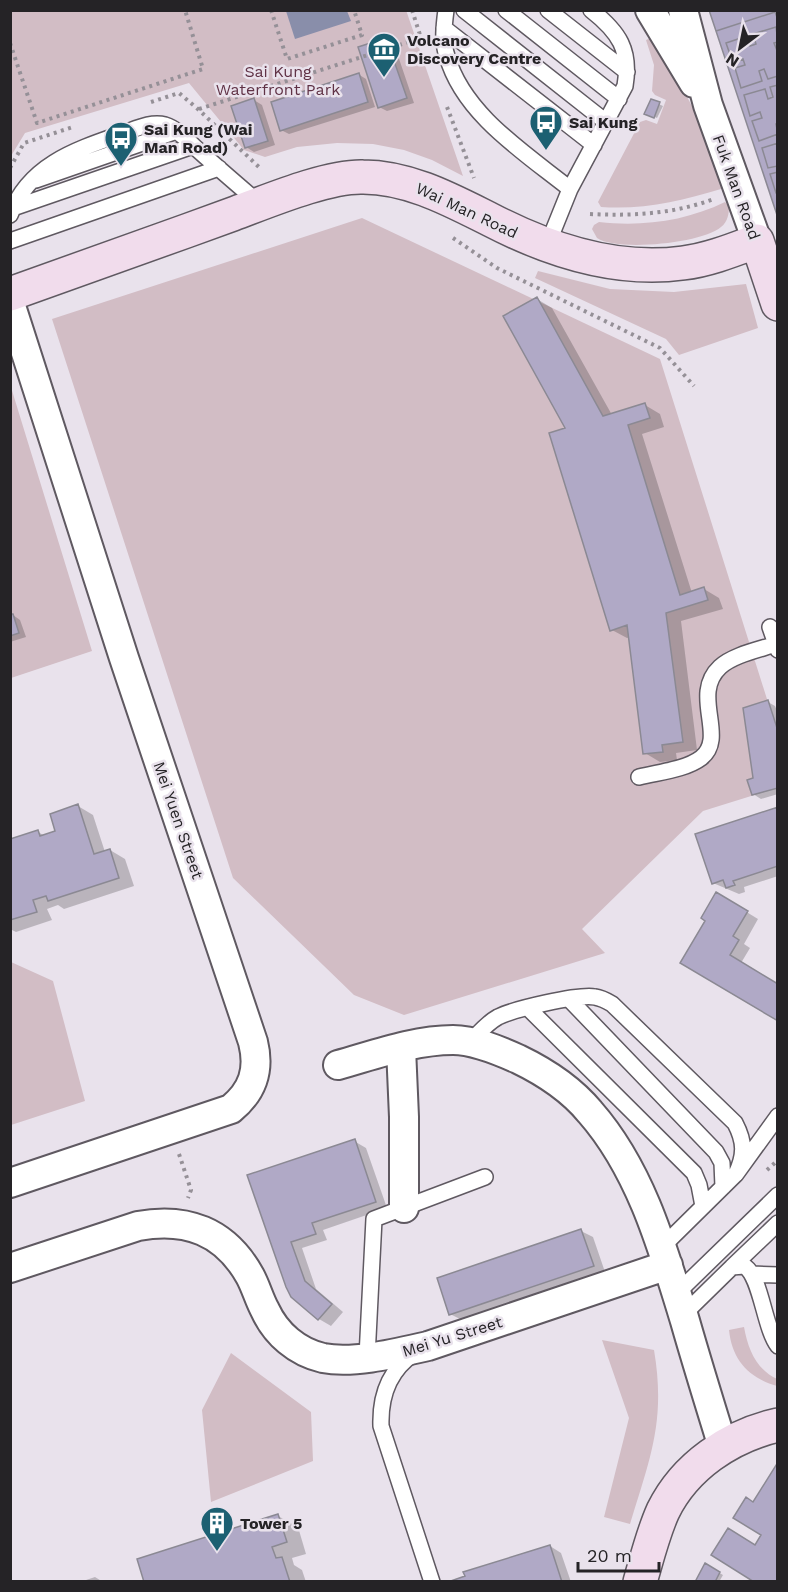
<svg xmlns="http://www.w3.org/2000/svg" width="788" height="1592" font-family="'Work Sans',sans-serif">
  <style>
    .green { fill: #d2bdc5 }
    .water { fill: #898eaa }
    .shadow { fill: #0003 }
    .building { fill: #b0a9c6; stroke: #8b8993; stroke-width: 1.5 }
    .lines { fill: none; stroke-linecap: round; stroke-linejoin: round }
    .lane-casing { stroke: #5f5961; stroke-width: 18 }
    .street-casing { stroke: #5f5961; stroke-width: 32 }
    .secondary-casing { stroke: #5f5961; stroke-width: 36 }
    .path { stroke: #959097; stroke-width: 4; stroke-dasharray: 3 4.5; stroke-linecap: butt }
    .lane { stroke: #fff; stroke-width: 15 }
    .street { stroke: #fff; stroke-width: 28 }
    .secondary { stroke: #f1dcec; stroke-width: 33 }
    .labels { text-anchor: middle; stroke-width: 5; stroke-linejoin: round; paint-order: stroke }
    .poi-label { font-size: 16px; font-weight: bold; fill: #252326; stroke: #e9e2ec; text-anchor: start }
    .park-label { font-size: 16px; fill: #603246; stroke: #e9e2ec }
    .street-label { font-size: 16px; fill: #252326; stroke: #e9e2ec }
  </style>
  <rect width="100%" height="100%" fill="#e9e2ec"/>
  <path class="green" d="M406 10 463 176 432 160 404 150 373 144 337 143 297 147 265 157 244 150 189 83 25 133 11 156V11Z
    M653 37 700 120 724 184 721 189C681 201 643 210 601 207L598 202 640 122 646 120 657 124 666 100 655 95 652 91 654 65 646 40Z
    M725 202 729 206C729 213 728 222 721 227 703 243 618 252 597 238L592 229 594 225 599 222C642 227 686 221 725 202Z
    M362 218 660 359 777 731V788L703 811 582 929 605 953 404 1015 354 995 233 878 52 319Z
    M538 271 610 289 674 292 746 284 758 328 679 355 666 339 535 278Z
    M10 384 92 651 11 678H10Z
    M11 962 53 981 85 1101 11 1125Z
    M744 1327C748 1349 756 1369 777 1379V1386C749 1378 732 1360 729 1330Z
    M602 1340 654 1350C666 1421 650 1458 630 1524L604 1517 629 1418Z
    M231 1353 311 1412 313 1461 211 1502 202 1410Z"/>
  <path class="water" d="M286 11H347L351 21 295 39Z"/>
  <path class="shadow" d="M386 39 394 44 414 103 387 111 379 107Z
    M358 74 366 79 375 107 289 134 281 130Z
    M254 100 262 105 275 145 254 152 246 147Z
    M652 101 663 106 657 118 646 113Z
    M537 299 552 308 612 415 645 405 660 414 664 427 642 434 692 593 704 589 719 598 723 609 681 621 697 750 676 753 677 760 660 762 645 753 630 637 627 638 612 630Z
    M13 615 20 620 26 637 10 642V616Z
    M768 702 775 706 778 713V794L761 799 753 794Z
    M78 806 93 815 105 852 110 850 125 859 134 886 64 909 58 905 47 909 52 920 16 932 10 929V863L38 832 45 836 57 832Z
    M778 809V876L744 887 745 892 739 894 713 883Z
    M717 894 758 919 744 944 750 948 741 963 682 962 707 920Z
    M354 1141 366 1148 387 1208 323 1230 327 1240 302 1248 316 1289 343 1312 331 1326 319 1319 292 1296 249 1176Z
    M581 1231 593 1237 605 1272 462 1320 450 1314Z
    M278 1516 298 1527 306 1554 292 1558 294 1565 302 1570 306 1582H146Z
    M550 1546 561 1553 571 1582H453Z
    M706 1565 723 1575 719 1582H696Z
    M95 1577 103 1582H80Z"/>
  <path class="building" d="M709 10H775V12L716 31Z
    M775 12 778 20V218L716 31Z
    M776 27 778 42 774 43 778 53V76L768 79 764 69 759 71 762 81 741 88 735 68 745 65 743 59 733 63 726 43 747 36 750 46 756 44 753 34Z
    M386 38 407 98 378 108 358 47Z
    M359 73 368 102 280 131 271 102Z
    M778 85V123L776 124 778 134 759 141 752 121 762 118 760 112 750 116 744 95 765 89 768 99 773 97 770 87Z
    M254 98 268 141 245 148 231 106Z
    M651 99 660 102 654 118 644 114Z
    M778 143V166L768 168 762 148Z
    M778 172V193H776L770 174Z
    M537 297 603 416 645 403 650 418 628 425 680 595 704 587 708 600 666 613 683 742 662 745 663 752 643 754 627 625 610 631 549 433 565 428 503 316Z
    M10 614H13L19 633 10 636Z
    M768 700 778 731V788L752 795 747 780 753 778 743 708Z
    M78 804 94 854 110 849 119 878 48 901 46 896 33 900 37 912 10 920V839L38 830 40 836 55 831 50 814Z
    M778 807V866L733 881 735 885 726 888 723 880 712 884 695 834Z
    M716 892 748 911 733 936 739 940 730 955 778 984V1021L680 963 705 921 701 918Z
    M355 1139 376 1202 312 1223 316 1234 291 1242 305 1281 332 1304 318 1320 291 1297 286 1287 247 1175Z
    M581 1229 594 1266 449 1315 437 1278Z
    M778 1462V1582H754L711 1555 728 1528 755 1545 761 1535 733 1518 746 1497 753 1502Z
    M278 1514 287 1542 272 1547 276 1558 282 1557 290 1582H144L137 1559Z
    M550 1545 562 1582H448L465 1576 463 1572Z
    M705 1563 720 1572 715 1582H695Z"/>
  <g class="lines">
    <defs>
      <path id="lane" d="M446 10C444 25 442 42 447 56 463 114 525 153 570 189
        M464 10 606 122
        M506 10 619 99
        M548 10 627 72
        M444 28 594 145
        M36 180 177 131
        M13 208 193 146
        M10 215C29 165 75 150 121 134 134 130 150 121 165 125 178 129 188 141 198 150 218 168 239 186 260 204
        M10 241 219 168
        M547 246 570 189 625 86C631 50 619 32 591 10
        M770 627 778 650
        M639 777C658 772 685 770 701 758 728 737 690 695 720 667 733 655 758 650 776 644
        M569 999 716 1152 722 1163 723 1187
        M528 1008 694 1173 699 1185 703 1206
        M470 1042C479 1033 487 1023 498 1017 514 1009 578 994 595 997 602 998 607 1001 612 1004L735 1123C745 1142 745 1155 736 1174
        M662 1247 736 1174 778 1116
        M732 1267 778 1223
        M752 1274 778 1275
        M677 1293 778 1195
        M683 1315 732 1267 744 1266C761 1275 764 1328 778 1346
        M415 1353C389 1370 380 1397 381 1426L432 1582
        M367 1357 374 1219 485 1177"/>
      <path id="street" d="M650 10 694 83
        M683 10 708 105 757 241
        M10 303 124 658 253 1042C260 1070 253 1091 231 1109L10 1183
        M401 1048 404 1117V1208
        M338 1065C374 1055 414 1040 453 1040 474 1040 498 1050 518 1059 545 1072 571 1089 590 1112 641 1170 663 1249 685 1321 697 1363 710 1405 723 1447
        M10 1268 138 1226C186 1217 225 1231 250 1276 256 1287 259 1299 265 1310 276 1334 297 1352 323 1358 354 1364 397 1353 428 1346L668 1265"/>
      <path id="secondary" d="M10 294C85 267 159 241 233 214 268 201 327 176 363 177 409 177 451 200 491 220 549 250 617 272 683 263 708 260 733 250 757 241L778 304
        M640 1582C647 1558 653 1533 663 1511 685 1466 730 1436 778 1425"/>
    </defs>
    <use href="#lane" class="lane-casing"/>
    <use href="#street" class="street-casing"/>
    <use href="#secondary" class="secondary-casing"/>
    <path class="path" d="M271 10 287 59 362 35 354 10
      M412 10 421 38
      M10 43 37 123 203 69 185 10
      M151 102 179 93 199 110 261 169
      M447 107 474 178
      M199 109 421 38
      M10 168 24 143 73 127
      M590 214C633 216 673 214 714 199
      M453 238 497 268 660 348 694 386
      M179 1154 191 1190 188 1198
      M767 1170 778 1160"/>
    <use href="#lane" class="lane"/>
    <use href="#street" class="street"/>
    <use href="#secondary" class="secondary"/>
  </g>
  <defs>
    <symbol id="museum-pin" viewBox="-11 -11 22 30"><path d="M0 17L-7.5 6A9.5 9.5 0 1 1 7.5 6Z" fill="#1c6072" stroke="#e9e2ec"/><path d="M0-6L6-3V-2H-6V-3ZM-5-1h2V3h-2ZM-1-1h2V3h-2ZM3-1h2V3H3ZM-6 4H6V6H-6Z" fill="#fff"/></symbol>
    <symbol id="bus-pin" viewBox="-11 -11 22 30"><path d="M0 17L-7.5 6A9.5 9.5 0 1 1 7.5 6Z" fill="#1c6072" stroke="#e9e2ec"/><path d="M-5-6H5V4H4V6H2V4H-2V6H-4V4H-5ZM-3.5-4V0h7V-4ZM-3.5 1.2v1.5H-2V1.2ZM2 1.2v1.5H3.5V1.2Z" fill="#fff"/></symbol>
    <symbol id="building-pin" viewBox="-11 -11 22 30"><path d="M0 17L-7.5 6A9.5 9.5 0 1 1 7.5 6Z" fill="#1c6072" stroke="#e9e2ec"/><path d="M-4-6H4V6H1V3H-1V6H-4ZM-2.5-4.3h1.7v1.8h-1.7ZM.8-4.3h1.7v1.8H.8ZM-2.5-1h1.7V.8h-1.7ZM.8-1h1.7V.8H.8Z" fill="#fff"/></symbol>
  </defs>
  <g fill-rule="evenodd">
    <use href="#museum-pin" x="365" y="30" width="38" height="52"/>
    <use href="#bus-pin" x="527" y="103" width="38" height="52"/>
    <use href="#bus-pin" x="102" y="119" width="38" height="52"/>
    <use href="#building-pin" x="198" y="1504" width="38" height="52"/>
  </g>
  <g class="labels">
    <g class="poi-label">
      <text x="407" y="46">Volcano<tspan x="407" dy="18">Discovery Centre</tspan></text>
      <text x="569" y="128">Sai Kung</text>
      <text x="144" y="135">Sai Kung (Wai<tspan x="144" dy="18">Man Road)</tspan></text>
      <text x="240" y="1529">Tower 5</text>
    </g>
    <g class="park-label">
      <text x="278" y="77">Sai Kung<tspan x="278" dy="18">Waterfront Park</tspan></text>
    </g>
    <g class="street-label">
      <text transform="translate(737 187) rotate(70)" y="6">Fuk Man Road</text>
      <text transform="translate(467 210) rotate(25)" y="6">Wai Man Road</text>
      <text transform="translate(179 820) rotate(71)" y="6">Mei Yuen Street</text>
      <text transform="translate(452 1336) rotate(-17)" y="6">Mei Yu Street</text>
    </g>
  </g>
  <rect width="788" height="1592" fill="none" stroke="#252326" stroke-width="24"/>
  <g transform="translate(740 48) rotate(212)" stroke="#e9e2ec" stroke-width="4.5" paint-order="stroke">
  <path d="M0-4.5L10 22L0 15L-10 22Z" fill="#252326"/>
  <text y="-9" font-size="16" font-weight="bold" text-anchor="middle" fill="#252326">N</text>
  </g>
  <path d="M578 1562v9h81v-9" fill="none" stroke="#252326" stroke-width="3"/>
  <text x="587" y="1562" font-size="18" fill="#252326" stroke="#e9e2ec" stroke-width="4.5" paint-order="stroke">20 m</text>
</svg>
